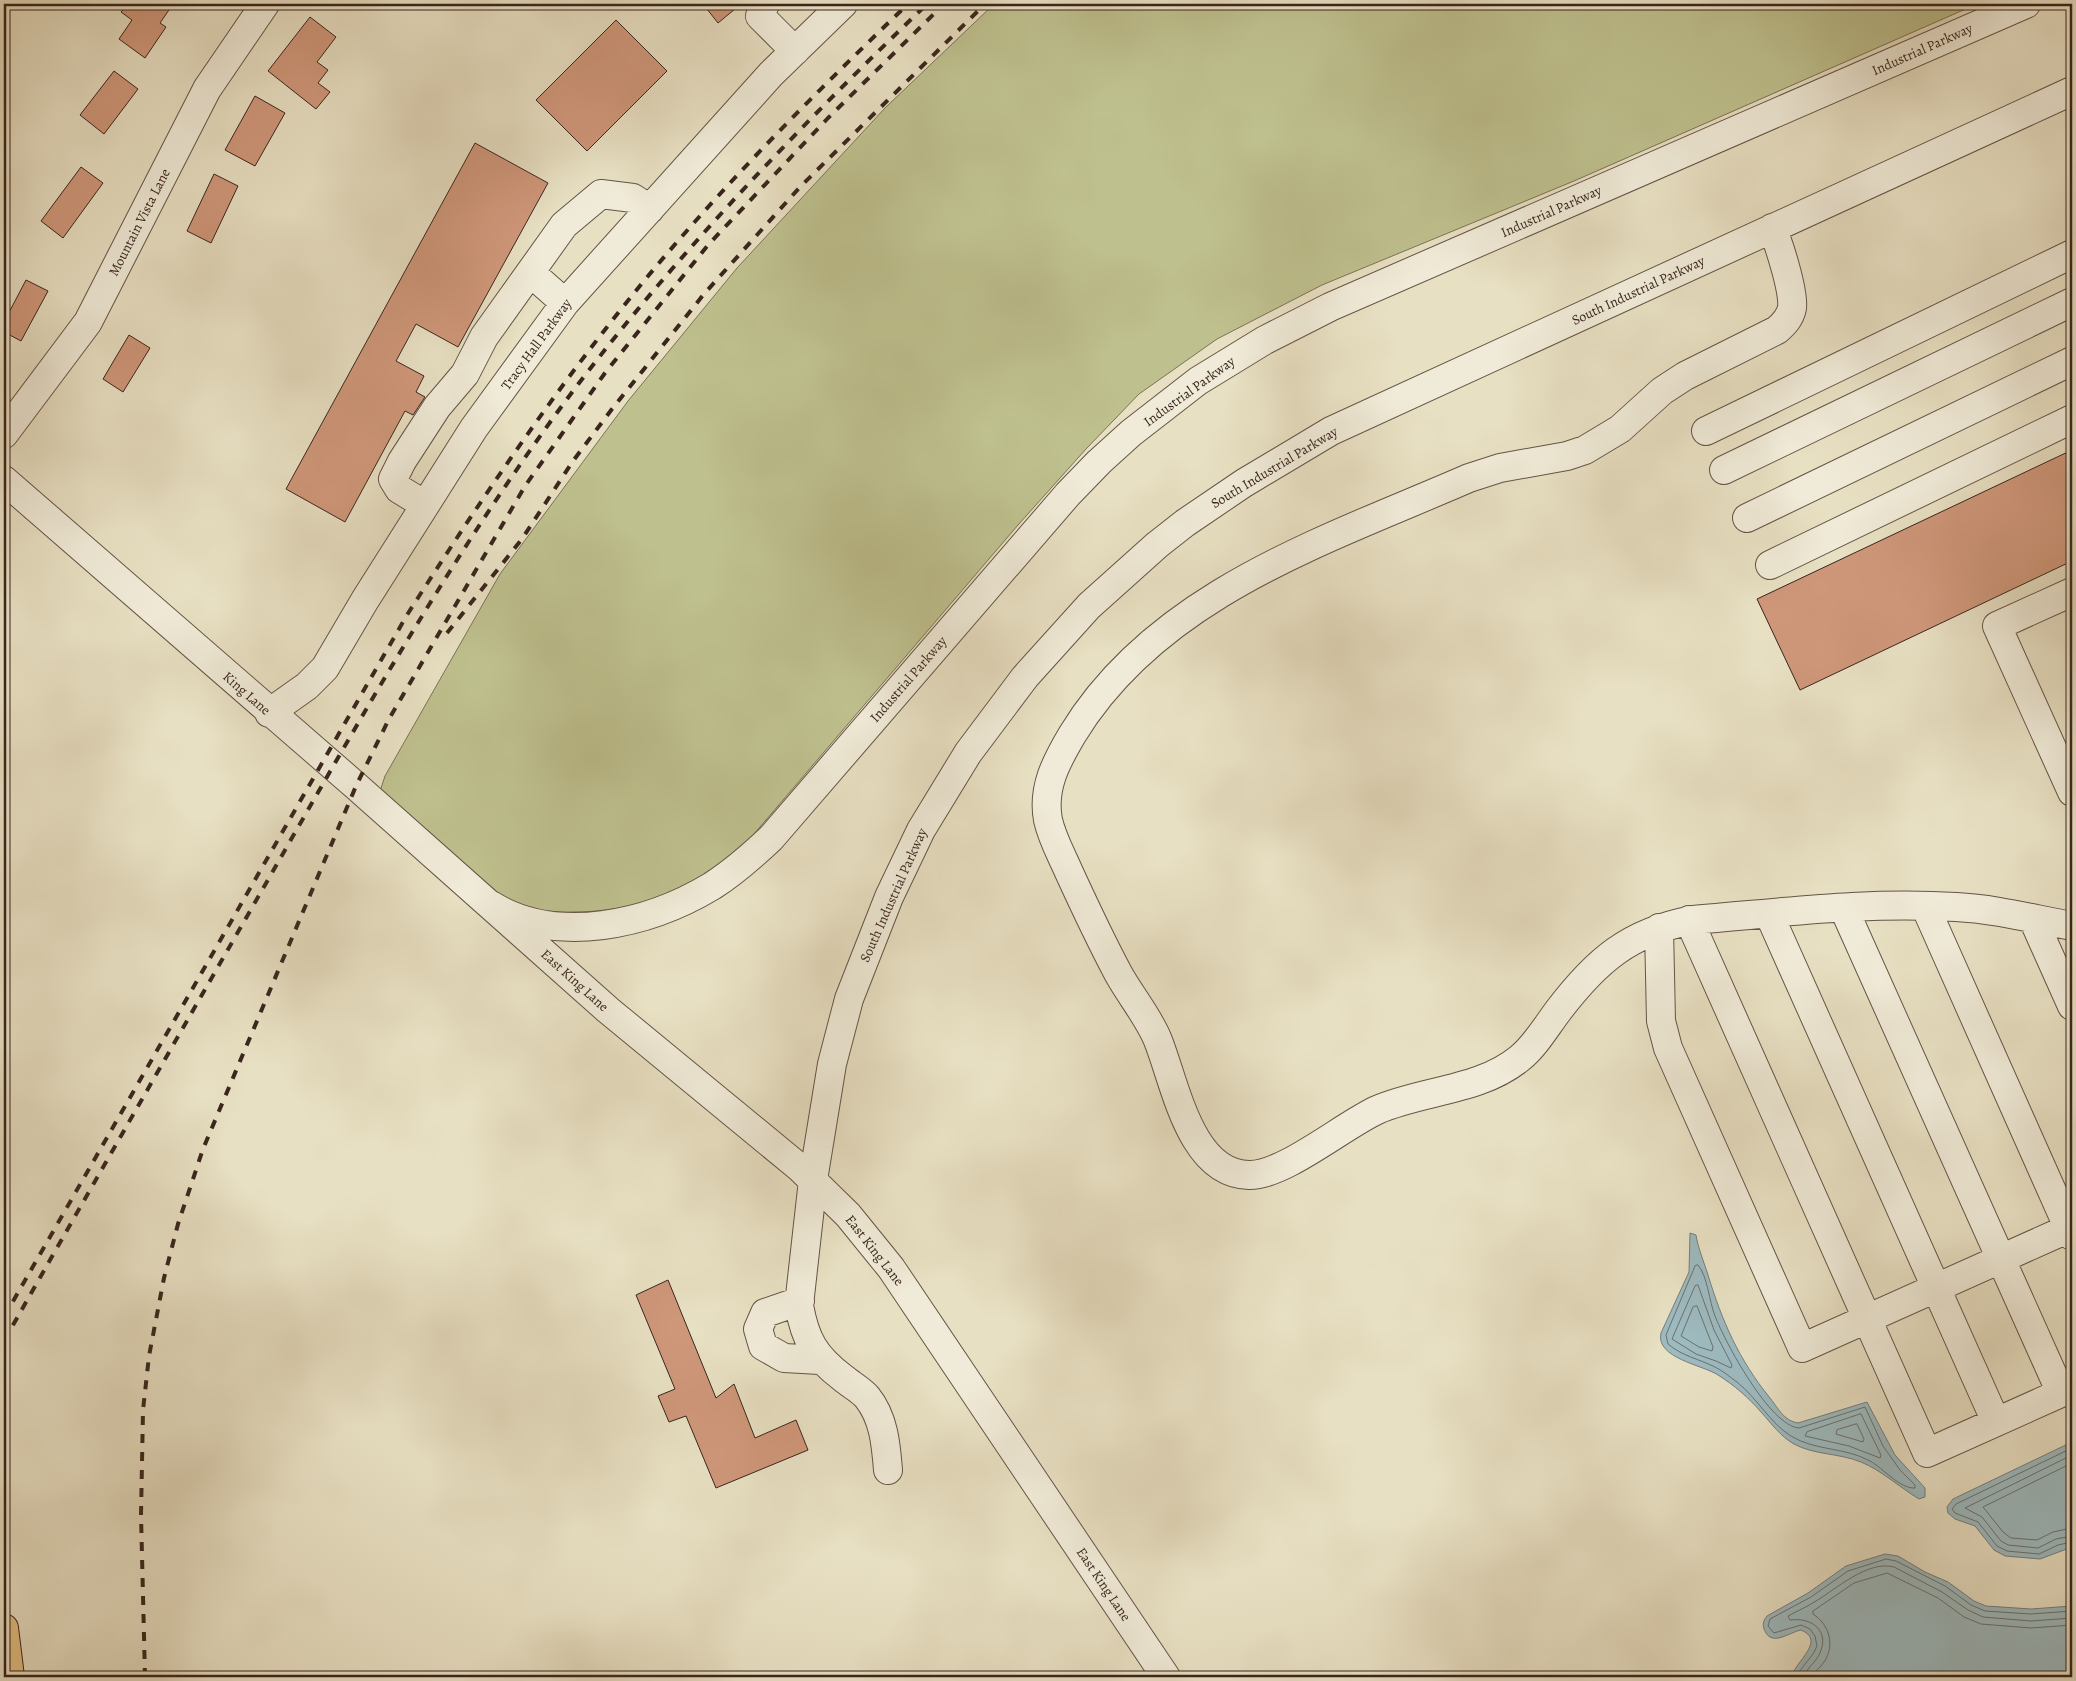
<svg xmlns="http://www.w3.org/2000/svg" width="2076" height="1681" font-family="Alegreya,serif">
  <style>
    .green { fill: #bec08e; stroke: #7c7256 }
    .water { fill: #9dbabf; stroke: #757e7e }
    .lines { fill: none; stroke-linecap: round; stroke-linejoin: round }
    .shore { stroke: #6b706e; stroke-width: 1 }
    .building { fill: #cf977a; stroke: #39251d }
    .minor-casing { stroke: #655446; stroke-width: 30 }
    .major-casing { stroke: #39251d; stroke-width: 30 }
    .minor { stroke: #f0ebd8; stroke-width: 28 }
    .major { stroke: #e4c082; stroke-width: 28 }
    .rail { stroke: #39251d; stroke-width: 4; stroke-dasharray: 9 9; stroke-linecap: butt }
    .labels { text-anchor: middle; stroke-width: 4; stroke-linejoin: round; paint-order: stroke }
    .street-label { font-size: 14px; fill: #39251d; stroke: #f0ebd8 }
  </style>
  <rect width="100%" height="100%" fill="#e8e0c3"/>
  <filter id="stains"><feTurbulence type="fractalNoise" baseFrequency=".004" numOctaves="4"/><feColorMatrix values="0 0 0 0 .2 0 0 0 0 .09 0 0 0 0 .02 0 0 0 .5 -.17"/></filter>
  <radialGradient id="worn" r=".72"><stop offset=".6" stop-color="#630" stop-opacity="0"/><stop offset="1" stop-color="#630" stop-opacity=".3"/></radialGradient>
  <path class="green" d="M994 4H1977L1574 181 1322 285 1217 339 1139 394 1086 449 1018 525 748 841C731 856 714 872 693 883 638 913 571 918 510 906L378 797 385 776 500 574 628 401 737 268 885 108Z"/>
  <path class="water" d="M1690 1233 1696 1235C1698 1248 1704 1262 1708 1275 1722 1321 1739 1360 1770 1398 1778 1408 1784 1421 1798 1423L1867 1402 1895 1455 1925 1488V1497L1919 1499C1899 1487 1881 1470 1861 1462 1839 1453 1814 1455 1794 1444 1780 1436 1772 1424 1761 1412 1749 1398 1734 1385 1718 1375 1703 1365 1655 1358 1661 1333L1689 1272Z
    M2072 1442V1547L2040 1559 2005 1556 1994 1550 1975 1526 1955 1519 1948 1513 1947 1507 1953 1499Z
    M1885 1554 1898 1556 1925 1572 1948 1582 1974 1601 1986 1606 2031 1609 2072 1606V1677H1779L1793 1673C1799 1659 1825 1640 1801 1630 1790 1632 1772 1647 1765 1631 1762 1625 1763 1621 1767 1616L1808 1593 1846 1566Z"/>
  <g class="lines">
    <path class="shore" d="M1698 1265C1708 1277 1709 1301 1715 1316 1725 1342 1770 1426 1799 1428L1865 1407 1883 1446 1900 1470 1915 1485V1488C1900 1489 1883 1468 1870 1461 1845 1447 1815 1451 1791 1436 1771 1424 1757 1398 1737 1382 1730 1377 1723 1371 1715 1367 1699 1359 1682 1356 1668 1344L1666 1335 1695 1266Z
      M1698 1285 1714 1330 1732 1365 1731 1368 1716 1361 1696 1354 1672 1339 1695 1286Z
      M1697 1306 1713 1347 1712 1351 1699 1347 1681 1336 1693 1307Z
      M1861 1414 1881 1455 1880 1458 1849 1446 1805 1436 1807 1432Z
      M1857 1424 1864 1439 1863 1442 1836 1434 1837 1430Z
      M2072 1448 1956 1504 1952 1509 1955 1513 1978 1522 1997 1546 2007 1551 2039 1554 2058 1545 2072 1542
      M2072 1455 1965 1508 1982 1517 2001 1541 2008 1545 2038 1548 2056 1539 2072 1536
      M2072 1463 1983 1507 2003 1532 2011 1538 2037 1540 2053 1532 2072 1528
      M1795 1677 1813 1654 1817 1646 1815 1636 1810 1629 1801 1625 1774 1633 1768 1626 1770 1619 1811 1597 1848 1571 1886 1559 1896 1561 1945 1586 1971 1605 1985 1611 2031 1614 2072 1611
      M1803 1677C1807 1668 1815 1663 1819 1655 1831 1631 1812 1617 1790 1620L1788 1616C1797 1611 1807 1607 1816 1601 1836 1589 1868 1560 1894 1567L1942 1592 1968 1610 1983 1617 2031 1621 2072 1618
      M1811 1677C1815 1671 1820 1668 1824 1662 1835 1646 1830 1625 1813 1614V1611L1854 1583 1887 1573 1938 1598 1964 1617 1981 1624 2031 1628 2072 1625"/>
  </g>
  <path class="building" d="M128 4H173L160 23 166 27 145 58 119 39 132 20 121 12Z
    M703 4H741L718 23Z
    M310 17 336 37 317 62 328 70 318 83 330 92 316 109 268 71Z
    M616 20 667 71 587 151 536 100Z
    M114 71 138 89 104 134 80 115Z
    M255 96 285 113 255 166 225 150Z
    M475 143 548 183 458 347 416 324 396 361 424 376 416 392 425 397 413 415 405 411 345 522 286 489Z
    M81 167 103 183 63 238 41 221Z
    M214 174 238 186 211 243 187 231Z
    M26 280 48 291 21 341 4 332V322Z
    M129 335 150 348 123 392 103 379Z
    M2072 450V561L1800 690 1757 599Z
    M668 1280 716 1398 734 1384 755 1438 796 1420 808 1450 716 1488 686 1416 669 1422 658 1396 675 1389 636 1295Z"/>
  <g class="lines">
    <defs>
      <path id="minor" d="M765 4 760 16 795 51
        M1772 228C1779 244 1794 291 1792 308 1790 318 1784 324 1777 330L1685 376 1662 391 1620 429 1585 450 1567 456 1500 468 1469 478C1327 540 1157 594 1072 735 1056 762 1042 788 1048 820 1052 838 1061 854 1068 870 1084 905 1100 939 1118 973 1130 995 1147 1015 1157 1038 1175 1081 1189 1174 1249 1175 1283 1176 1344 1125 1377 1110 1423 1090 1480 1091 1520 1058 1535 1046 1546 1027 1558 1011 1596 961 1629 932 1693 920 1780 913 1868 901 1956 907 1996 909 2033 919 2072 926
        M531 273 565 303
        M1706 431 2072 254
        M4 434 88 322 207 89 265 4
        M1724 470 2072 302
        M4 480 356 786 608 1010 800 1168 848 1215 891 1268 1166 1677
        M425 505 399 489 393 479 402 461 437 407 465 374 484 337 564 225 601 194 633 198 650 209
        M1747 518 2072 361
        M1770 565 2072 419
        M2072 592 1997 626 2072 792
        M269 713 307 686 325 668 365 600 474 428 565 303 771 74 843 4
        M491 905C557 946 649 924 712 886 734 872 752 856 771 838L1068 494 1099 462 1131 433 1198 381 1265 340 1330 307 2026 4
        M1925 906 2072 1236
        M1844 909 2061 1393
        M1769 914 1996 1422
        M2033 919 2072 1006
        M1689 920 1927 1453 2072 1388
        M1659 928 1661 1021 1668 1048 1802 1348 2072 1227
        M800 1301 765 1313 758 1329 763 1346 784 1358 820 1360
        M888 1470C886 1445 884 1418 867 1397 861 1390 850 1384 843 1378 815 1357 805 1340 799 1305L813 1180 832 1064 849 999 889 897 921 830 968 753 1025 677 1089 606 1157 545 1185 523 1244 483 1331 431 2072 91"/>
      <path id="major" d="M4 1628 10 1677"/>
    </defs>
    <use href="#minor" class="minor-casing"/>
    <use href="#major" class="major-casing"/>
    <use href="#minor" class="minor"/>
    <use href="#major" class="major"/>
    <path class="rail" d="M447 633 522 539 573 461 612 409 704 294 800 187 985 4
      M4 1317 407 615C479 502 554 391 639 287 722 186 814 94 908 4
      M4 1341C93 1184 183 1028 273 871 367 707 460 542 573 391 679 251 801 125 927 4
      M145 1677 141 1515 143 1410 149 1356 164 1278 178 1224 203 1149 356 786 389 719 525 486 605 373 708 245 828 118 944 4"/>
  </g>
  <g class="labels">
    <g class="street-label">
      <text transform="translate(1922 49) rotate(-24)" y="5">Industrial Parkway</text>
      <text transform="translate(1551 211) rotate(-24)" y="5">Industrial Parkway</text>
      <text transform="translate(139 222) rotate(-63)" y="5">Mountain Vista Lane</text>
      <text transform="translate(1638 290) rotate(-25)" y="5">South Industrial Parkway</text>
      <text transform="translate(536 344) rotate(-54)" y="5">Tracy Hall Parkway</text>
      <text transform="translate(1189 391) rotate(-36)" y="5">Industrial Parkway</text>
      <text transform="translate(1274 467) rotate(-31)" y="5">South Industrial Parkway</text>
      <text transform="translate(908 679) rotate(-49)" y="5">Industrial Parkway</text>
      <text transform="translate(247 693) rotate(41)" y="5">King Lane</text>
      <text transform="translate(893 895) rotate(-66)" y="5">South Industrial Parkway</text>
      <text transform="translate(575 980) rotate(42)" y="5">East King Lane</text>
      <text transform="translate(875 1250) rotate(52)" y="5">East King Lane</text>
      <text transform="translate(1104 1584) rotate(56)" y="5">East King Lane</text>
    </g>
  </g>
  <rect width="2076" height="1681" fill="none" stroke="#e8e0c3" stroke-width="20"/>
  <rect x="5" y="5" width="2066" height="1671" fill="none" stroke="#39251d" stroke-width="2.5"/>
  <rect x="10" y="10" width="2056" height="1661" fill="none" stroke="#39251d"/>
  <rect width="100%" height="100%" filter="url(#stains)"/>
  <rect width="100%" height="100%" fill="url(#worn)"/>
</svg>
